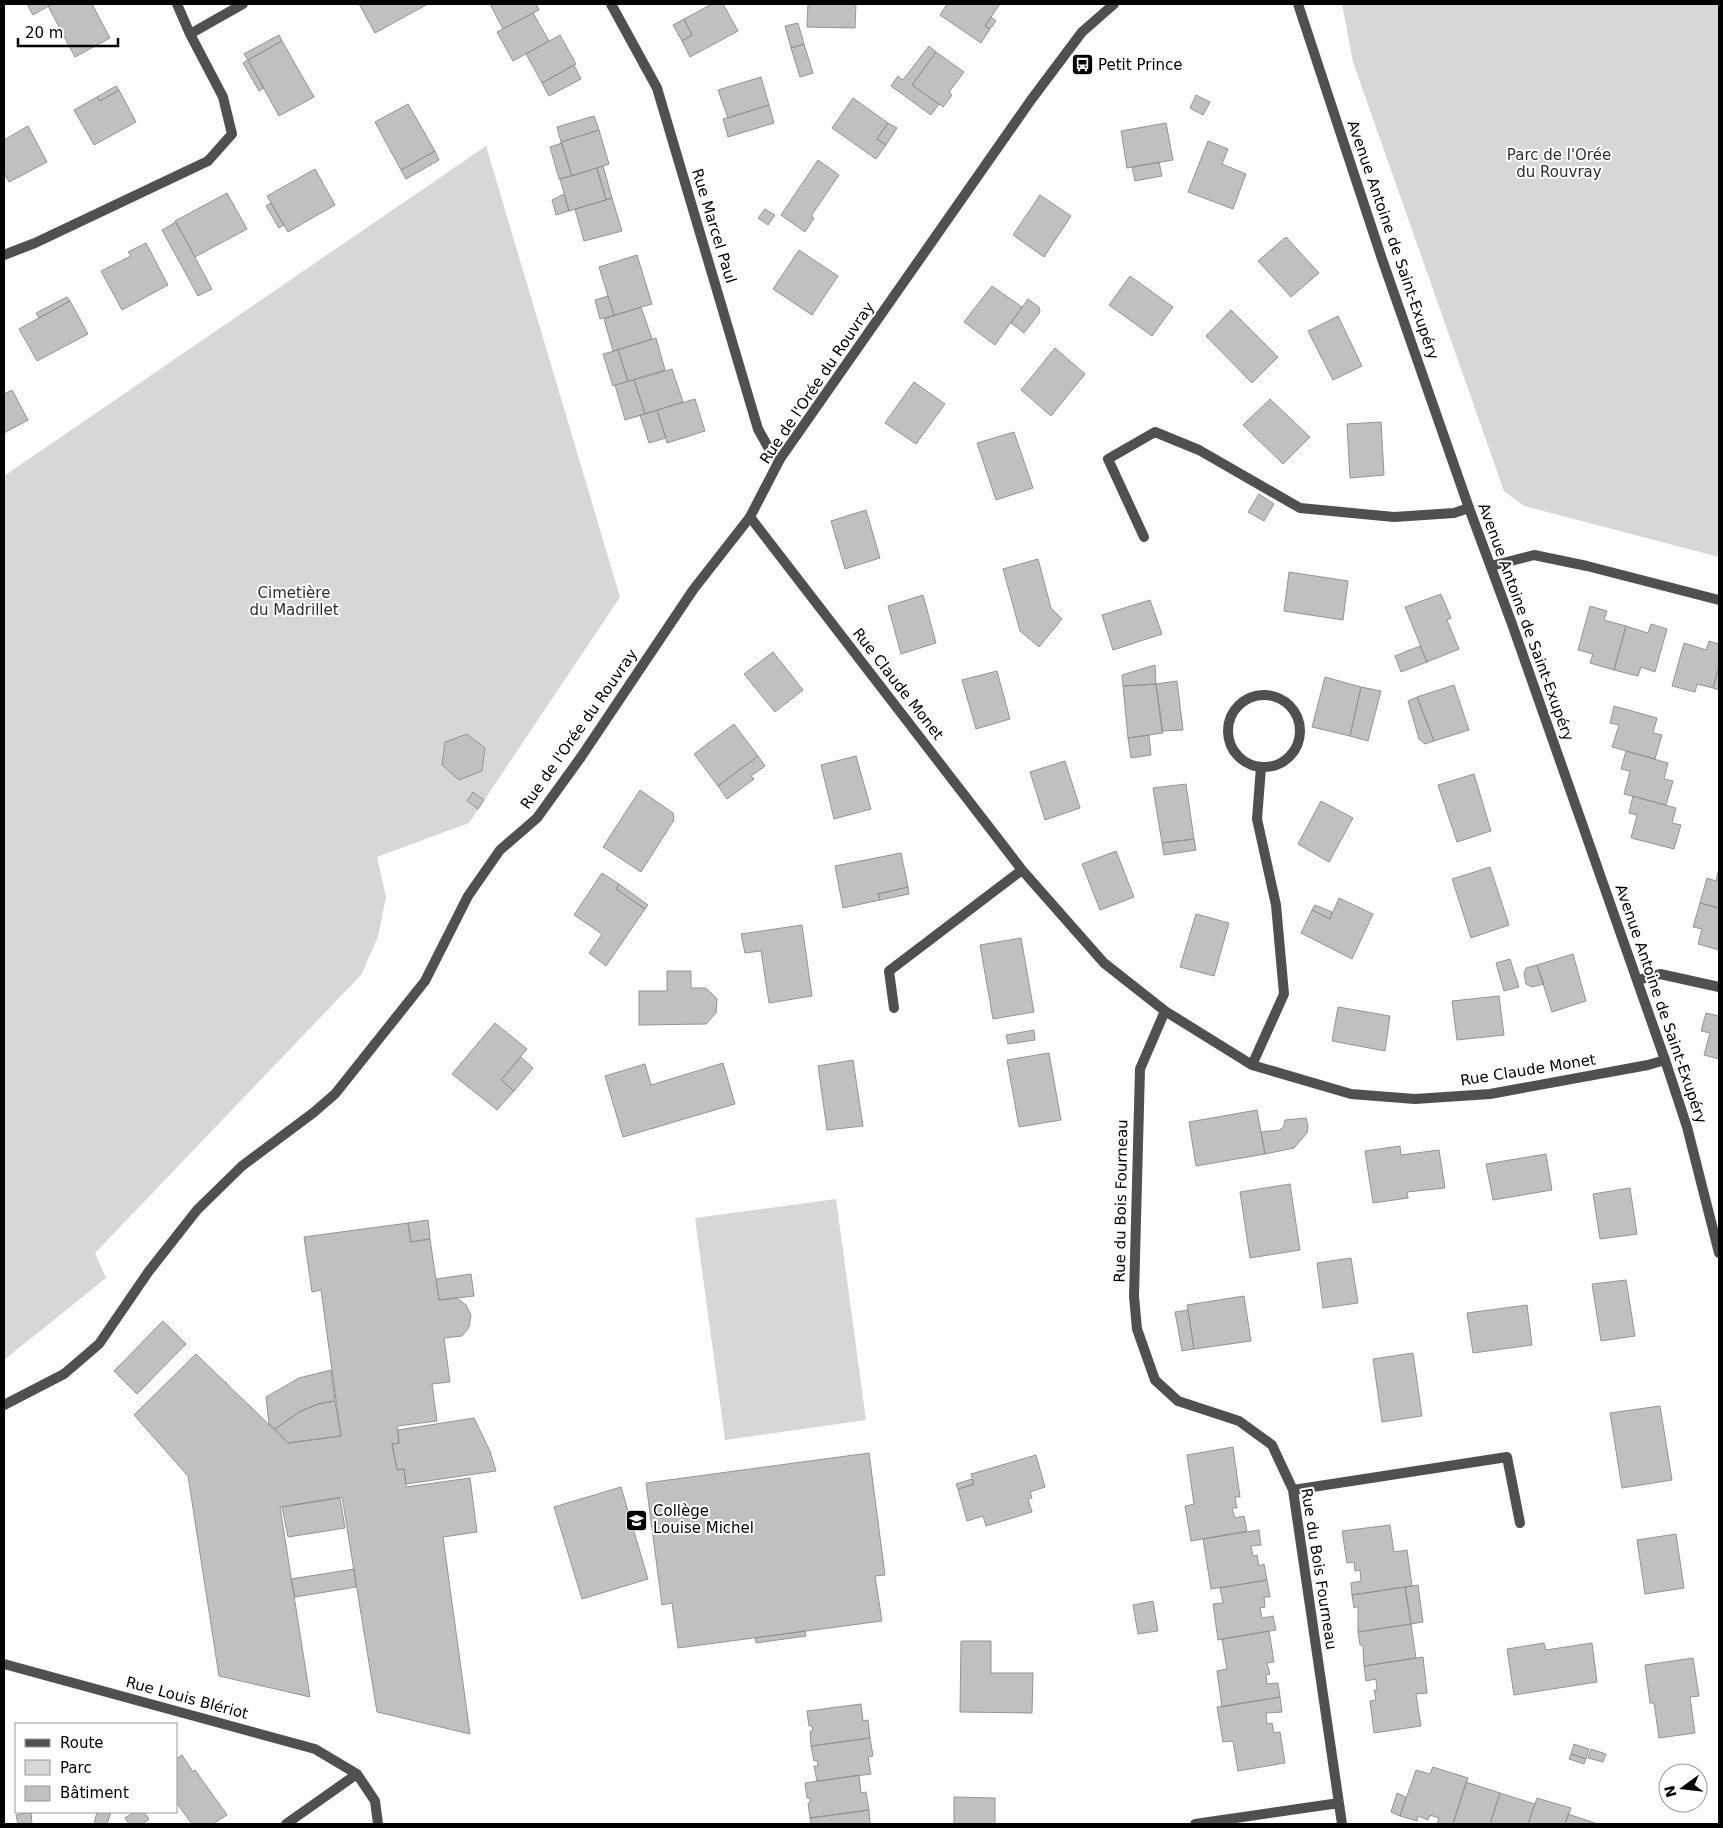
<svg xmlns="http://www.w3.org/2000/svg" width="1723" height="1828" font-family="'DejaVu Sans',sans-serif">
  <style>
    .green { fill: #d7d7d7 }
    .building { fill: #c0c0c0; stroke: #949494 }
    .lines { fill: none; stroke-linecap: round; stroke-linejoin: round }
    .minor { stroke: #505050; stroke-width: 10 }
    .tertiary { stroke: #505050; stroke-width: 10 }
    .labels { text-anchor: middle; stroke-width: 4; stroke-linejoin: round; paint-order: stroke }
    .poi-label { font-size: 15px; fill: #000; stroke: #fff; text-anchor: start }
    .park-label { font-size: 15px; fill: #2e2e2e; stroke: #fff }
    .street-label { font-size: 15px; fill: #000; stroke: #fff }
  </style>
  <rect width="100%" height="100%" fill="#fff"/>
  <path class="green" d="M1342 4H1719V557L1524 506 1504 491 1353 62Z
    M486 146 620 597 469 823 377 857 386 897 378 937 361 975 95 1253 106 1278 4 1360V476Z
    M836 1199 866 1420 725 1440 695 1218Z"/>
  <path class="building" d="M27 4H52L33 15Z
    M52 4H92L110 38 75 57 48 6Z
    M359 4H425L426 5 375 33Z
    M490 4H536L539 10 503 29Z
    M712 4H723L738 31 690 57 682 41 692 35 684 19Z
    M808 4H856L855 28 807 27Z
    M947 4H1000L985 26 990 29 981 43 940 15Z
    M533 13 549 41 513 61 497 32Z
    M991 17 996 21 990 29 985 26Z
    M684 19 692 35 682 41 673 25Z
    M798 23 804 44 791 48 785 26Z
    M279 35 282 41 248 60 244 54Z
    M560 35 576 64 542 83 526 54Z
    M282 41 314 97 279 116 248 60Z
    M804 44 813 73 800 77 791 48Z
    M929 46 936 52 912 85 939 104 931 115 891 86 898 76 903 80Z
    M936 52 964 72 949 92 952 95 943 107 912 85Z
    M248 60 264 88 259 91 243 63Z
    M574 65 581 79 549 96 542 83Z
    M761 77 769 105 728 118 718 90Z
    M116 86 119 90 100 101 97 97Z
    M119 90 136 122 94 145 74 110 97 97 100 101Z
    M1196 95 1210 102 1203 115 1190 108Z
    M853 98 888 123 877 139 886 145 876 159 832 128Z
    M408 104 435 151 401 170 375 122Z
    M769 105 774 123 728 137 723 119Z
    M594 116 599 130 561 142 557 127Z
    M888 123 897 128 886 145 877 139Z
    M1166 123 1173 160 1127 168 1121 131Z
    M28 126 47 162 9 182 4 173V140Z
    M599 130 609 164 572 176 561 142Z
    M1208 141 1228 149 1222 164 1246 174 1233 209 1188 192Z
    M562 143 572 176 559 179 550 147Z
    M435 151 439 160 406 179 401 170Z
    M818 160 839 175 811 216 814 218 805 232 781 215Z
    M1159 162 1162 176 1135 181 1132 167Z
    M603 166 612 198 606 200 597 168Z
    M597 168 606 200 569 211 560 179Z
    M315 169 335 205 288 232 267 196Z
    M227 193 247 229 195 257 175 221Z
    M564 194 569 211 556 215 552 200Z
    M1040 195 1071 216 1044 257 1013 235Z
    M612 198 622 231 584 241 575 209Z
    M271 203 284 225 279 228 266 206Z
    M765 209 775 215 768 225 758 218Z
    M176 222 212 289 198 296 162 230Z
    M1286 237 1319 273 1291 297 1258 261Z
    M146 243 168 285 122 310 101 271 131 256 128 252Z
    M799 250 838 276 812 315 773 289Z
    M637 255 652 304 614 315 599 267Z
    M1130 276 1173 307 1152 336 1109 305Z
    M992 286 1022 307 995 345 964 322Z
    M608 296 614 315 600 319 595 300Z
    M67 297 70 301 39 318 36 313Z
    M1028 299 1039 307 1040 312 1024 333 1011 323Z
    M70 301 88 334 37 361 19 329Z
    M641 307 652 339 613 351 604 319Z
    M1231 310 1278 357 1252 383 1206 336Z
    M1338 316 1362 366 1333 380 1308 331Z
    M656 338 665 370 628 381 618 350Z
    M1055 348 1085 374 1051 416 1021 390Z
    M618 350 628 381 613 386 603 354Z
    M672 369 683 402 645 414 634 380Z
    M634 380 645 414 625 420 615 385Z
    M914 382 945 404 916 444 885 423Z
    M12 390 28 420 4 433V394Z
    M695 399 705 431 667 443 657 410Z
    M1270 399 1310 437 1283 464 1243 425Z
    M657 410 666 438 649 443 640 415Z
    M1381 422 1384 475 1350 478 1347 424Z
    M1014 432 1033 488 996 500 977 443Z
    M1259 494 1274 504 1264 521 1248 512Z
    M866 510 880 558 845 569 831 521Z
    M1038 559 1051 608 1062 619 1039 647 1020 631 1003 569Z
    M1289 572 1348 581 1343 620 1284 611Z
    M1441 594 1451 618 1447 620 1459 649 1427 662 1405 607Z
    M923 595 936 643 901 654 888 606Z
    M1150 600 1162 634 1113 650 1102 615Z
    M1590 606 1607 611 1604 620 1626 626 1614 670 1590 663 1593 654 1578 650Z
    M1651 624 1667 629 1655 672 1641 667 1638 676 1614 670 1626 626 1648 633Z
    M1709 641 1719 644V666L1713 688 1697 684 1695 692 1672 686 1684 643 1706 650Z
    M1420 646 1427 662 1401 672 1395 656Z
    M773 652 803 690 775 712 744 674Z
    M1155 665 1156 684 1123 686 1122 675Z
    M1719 666V690L1713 688Z
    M997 671 1010 719 976 729 962 680Z
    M1325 677 1361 687 1350 736 1312 727Z
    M1177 681 1183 730 1162 731 1156 684Z
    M1156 684 1163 733 1128 738 1123 686Z
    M1454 685 1469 730 1434 741 1417 697Z
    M1361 687 1381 691 1368 741 1350 736Z
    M1417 697 1434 741 1425 744 1419 739 1408 701Z
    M1614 706 1657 718 1653 733 1662 735 1655 759 1612 747 1619 725 1610 723Z
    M734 724 758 756 718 786 694 754Z
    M467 734 485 748 482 771 459 780 442 765 445 742Z
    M1149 735 1151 755 1131 758 1128 738Z
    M1626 751 1668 763 1664 779 1673 781 1666 805 1624 794 1630 771 1621 769Z
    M758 756 765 766 751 776 754 779 727 799 718 786Z
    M856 756 871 809 834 819 821 765Z
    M1065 761 1080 808 1045 820 1030 772Z
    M1474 774 1491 831 1457 842 1438 785Z
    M1186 784 1194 839 1162 843 1153 788Z
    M640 790 673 813 674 820 641 872 603 847Z
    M473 792 484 800 478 809 467 801Z
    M1633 796 1676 808 1672 823 1681 825 1674 849 1631 838 1637 815 1629 813Z
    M1321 801 1353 818 1329 862 1298 844Z
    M1194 839 1196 850 1164 855 1162 843Z
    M1116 851 1134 897 1100 910 1082 864Z
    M901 853 908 887 878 894 880 900 843 908 835 866Z
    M1490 867 1509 925 1471 938 1452 879Z
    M1719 868V908L1700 903 1707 878 1716 881Z
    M602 873 619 884 616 889 645 909 606 966 589 953 602 934 574 915Z
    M619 884 648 905 645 909 616 889Z
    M908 887 909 894 880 900 878 894Z
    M1339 898 1373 914 1352 959 1301 933 1312 910 1330 919Z
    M1700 903 1719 908V950L1698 944 1702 929 1693 927Z
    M1315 905 1332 912 1330 919 1312 910Z
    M1196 914 1229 923 1214 976 1180 967Z
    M802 925 812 996 769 1003 761 951 745 953 741 934Z
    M1021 938 1034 1012 993 1019 980 945Z
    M1573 954 1586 1001 1552 1012 1537 965Z
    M1510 959 1519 987 1504 991 1496 963Z
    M1537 965 1544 984 1532 987 1526 984 1524 974 1526 968Z
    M667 971H691V988H706L717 999 716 1013 706 1024 639 1025V991H667Z
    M1499 996 1504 1035 1457 1040 1452 1001Z
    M1338 1007 1390 1016 1385 1051 1332 1041Z
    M1706 1013 1719 1016V1059L1704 1055 1710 1033 1701 1031Z
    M495 1023 527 1049 501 1080 514 1091 497 1110 452 1074Z
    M1034 1030 1035 1040 1008 1044 1006 1035Z
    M1049 1053 1061 1120 1019 1127 1007 1060Z
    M521 1057 533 1068 514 1091 501 1080Z
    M853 1060 863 1126 827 1130 818 1066Z
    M723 1063 735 1104 623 1137 605 1076 645 1064 651 1085Z
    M1257 1110 1265 1154 1196 1166 1189 1122Z
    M1306 1118 1308 1126 1307 1133 1294 1148 1265 1154 1261 1132 1280 1130 1284 1126 1285 1120Z
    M1400 1146 1401 1155 1439 1150 1445 1188 1407 1192 1408 1198 1373 1203 1365 1151Z
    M1546 1154 1552 1190 1493 1200 1486 1164Z
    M1290 1184 1300 1250 1250 1258 1240 1192Z
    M1630 1188 1637 1234 1600 1239 1593 1194Z
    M428 1220 430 1239 411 1242 408 1223Z
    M408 1223 411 1242 430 1239 439 1300 457 1298 466 1305 471 1315 469 1327 462 1336 444 1338 450 1382 432 1384 437 1421 397 1426 399 1443 392 1444 397 1470 404 1469 406 1487 470 1478 477 1532 443 1537 470 1734 377 1712 342 1497 280 1507 310 1697 219 1676 188 1476 134 1415 196 1354 288 1443 341 1436 321 1290 312 1292 304 1237Z
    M1351 1258 1358 1303 1323 1308 1317 1263Z
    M471 1274 474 1296 439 1300 436 1279Z
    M1626 1280 1635 1336 1601 1341 1592 1284Z
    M1244 1296 1251 1341 1194 1349 1187 1305Z
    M1527 1305 1532 1345 1473 1353 1467 1313Z
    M1188 1310 1194 1349 1182 1351 1175 1312Z
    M163 1321 186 1344 137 1394 114 1371Z
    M1413 1353 1422 1416 1382 1422 1373 1359Z
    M331 1370 335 1401 318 1404 299 1412 275 1429 269 1424 266 1397 299 1378Z
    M335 1401 341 1436 288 1443 275 1429 299 1412 318 1404Z
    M1660 1406 1672 1480 1622 1488 1610 1413Z
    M474 1418 490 1451 496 1471 406 1484 404 1469 397 1470 392 1444 399 1443 398 1430Z
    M1233 1447 1240 1497H1235L1237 1508H1232L1235 1518 1244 1516 1247 1531 1191 1541 1185 1506 1194 1504 1187 1455Z
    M869 1453 885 1575 875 1576 882 1621 678 1648 672 1603 662 1605 646 1483Z
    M1036 1455 1045 1487 1030 1492 1032 1498 1028 1499 1032 1512 986 1526 983 1516 967 1521 958 1489 974 1484 971 1474Z
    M972 1479 974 1484 958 1489 956 1484Z
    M621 1487 648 1579 582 1599 554 1507Z
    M340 1498 345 1528 288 1537 282 1507Z
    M1390 1525 1394 1552 1407 1550 1412 1586 1352 1595 1351 1583 1361 1581 1360 1570 1355 1571 1354 1562 1347 1563 1342 1531Z
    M1259 1530 1261 1545 1251 1546 1253 1556 1257 1555 1259 1566 1264 1564 1267 1580 1211 1589 1203 1539Z
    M1676 1534 1684 1588 1645 1594 1637 1540Z
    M354 1569 356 1587 295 1597 291 1579Z
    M1267 1580 1270 1597H1264L1265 1607 1260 1608 1262 1618 1273 1616 1276 1630 1218 1640 1213 1604 1223 1603 1220 1588Z
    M1418 1585 1423 1622 1411 1624 1405 1587Z
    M1405 1587 1411 1624 1358 1632V1606L1354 1608 1352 1595Z
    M1153 1601 1158 1631 1138 1634 1133 1605Z
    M1411 1624 1416 1658 1364 1666 1363 1645H1360L1358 1632Z
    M805 1631 806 1636 756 1643 755 1638Z
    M1269 1631 1274 1662 1267 1663 1270 1674 1266 1675 1267 1684 1278 1683 1280 1697 1222 1707 1217 1671 1227 1669 1222 1639Z
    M961 1641H991V1673H1033L1032 1713 960 1712Z
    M1544 1643 1546 1650 1592 1643 1597 1682 1514 1695 1507 1649Z
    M1423 1657 1427 1693 1416 1694 1421 1726 1374 1733 1370 1701 1376 1700 1374 1690H1377L1376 1679 1366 1681 1364 1666Z
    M1693 1658 1699 1696 1690 1697 1695 1733 1659 1738 1654 1703H1650L1645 1665Z
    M1280 1697 1282 1712 1266 1713 1267 1724 1272 1723 1274 1733 1280 1732 1285 1763 1238 1771 1233 1741 1223 1742 1217 1707Z
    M861 1704 863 1721 868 1720 870 1738 811 1746 810 1731H813L812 1726H809L807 1711Z
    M870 1738 873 1756 868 1757 871 1774 817 1781 814 1766H818L817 1760 814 1761 811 1746Z
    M1574 1744 1589 1749 1586 1759 1571 1754Z
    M1591 1749 1606 1754 1603 1762 1588 1758Z
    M1571 1754 1586 1759 1584 1764 1569 1759Z
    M182 1755 193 1772 195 1770 227 1815 213 1824H192L176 1802V1759Z
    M1433 1767 1468 1778 1453 1824H1437L1439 1818 1430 1815 1428 1820 1418 1816 1417 1821 1400 1816 1416 1770 1430 1774Z
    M859 1775 861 1793 866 1792 869 1810 810 1818 808 1803H810V1798H807L805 1783Z
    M1466 1782 1500 1793 1490 1824H1453Z
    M1397 1793 1406 1797 1400 1816 1391 1812Z
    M1500 1793 1535 1804 1528 1824H1490Z
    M954 1797 995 1798V1824H954Z
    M1537 1798 1571 1808 1565 1824H1528Z
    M869 1810 870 1824H811L810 1818Z
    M31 1812 32 1824H18L16 1815Z
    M97 1812H111L107 1824H94Z
    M134 1812H144L149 1819 143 1824H129L125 1818Z
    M1568 1814 1598 1824H1565Z"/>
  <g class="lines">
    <path class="minor" d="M177 4 190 34 243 4
      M611 4 657 88 758 429 768 447 780 459
      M4 255 35 243 208 161 232 134 223 97 190 34
      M750 517 1022 870 1104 963 1165 1011 1252 1065 1351 1094 1415 1099 1490 1094 1648 1065 1665 1060
      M1144 537 1108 459 1155 432 1199 450 1300 508 1394 517 1454 513 1469 508
      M1491 566 1534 555 1587 566 1719 600
      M1228 731a36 36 0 1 1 72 0a36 36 0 1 1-72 0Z
      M1638 980 1660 974 1719 987
      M894 1008 889 971 1022 870
      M1165 1011 1140 1069 1134 1296 1137 1329 1155 1380 1178 1401 1239 1421 1272 1445 1293 1490 1342 1824
      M1252 1065 1284 994 1276 905 1257 819 1261 767
      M1293 1490 1507 1457 1520 1523
      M4 1664 315 1749 357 1774 375 1801 378 1824
      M286 1824 357 1774
      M1195 1824 1339 1803"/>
    <path class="tertiary" d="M1298 4 1382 259 1469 508 1512 624 1665 1060 1687 1127 1719 1253
      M4 1405 64 1374 99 1344 149 1271 197 1210 242 1166 313 1113 335 1094 425 981 468 896 500 850 537 818 581 757 693 590 750 517 780 459 1031 100 1082 32 1114 4"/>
  </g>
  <defs>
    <symbol id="bus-square" viewBox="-11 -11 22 22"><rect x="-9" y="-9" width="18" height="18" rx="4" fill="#000" stroke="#fff"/><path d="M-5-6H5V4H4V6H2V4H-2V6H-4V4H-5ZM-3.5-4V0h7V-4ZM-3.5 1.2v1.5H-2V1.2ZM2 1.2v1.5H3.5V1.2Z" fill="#fff"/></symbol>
    <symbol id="school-square" viewBox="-11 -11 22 22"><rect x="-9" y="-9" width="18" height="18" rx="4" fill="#000" stroke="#fff"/><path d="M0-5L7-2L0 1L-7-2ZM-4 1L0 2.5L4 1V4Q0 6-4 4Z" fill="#fff"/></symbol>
  </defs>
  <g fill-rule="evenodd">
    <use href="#bus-square" x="1070" y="52" width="25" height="25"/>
    <use href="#school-square" x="624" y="1508" width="25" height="25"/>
  </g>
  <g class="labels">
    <g class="poi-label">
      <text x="1098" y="70">Petit Prince</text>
      <text x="653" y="1516">Collège<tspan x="653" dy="17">Louise Michel</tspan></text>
    </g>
    <g class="park-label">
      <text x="1559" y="160">Parc de l'Orée<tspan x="1559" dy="17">du Rouvray</tspan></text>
      <text x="294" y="598">Cimetière<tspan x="294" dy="17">du Madrillet</tspan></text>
    </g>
    <g class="street-label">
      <text transform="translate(714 226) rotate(73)" y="5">Rue Marcel Paul</text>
      <text transform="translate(1393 240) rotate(71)" y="5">Avenue Antoine de Saint-Exupéry</text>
      <text transform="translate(817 383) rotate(-56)" y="5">Rue de l'Orée du Rouvray</text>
      <text transform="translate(1526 622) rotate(70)" y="5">Avenue Antoine de Saint-Exupéry</text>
      <text transform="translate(898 684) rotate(52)" y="5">Rue Claude Monet</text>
      <text transform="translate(579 729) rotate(-55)" y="5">Rue de l'Orée du Rouvray</text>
      <text transform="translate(1661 1004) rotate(71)" y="5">Avenue Antoine de Saint-Exupéry</text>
      <text transform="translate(1528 1070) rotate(-9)" y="5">Rue Claude Monet</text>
      <text transform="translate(1121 1201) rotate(-89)" y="5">Rue du Bois Fourneau</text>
      <text transform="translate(1319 1569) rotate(81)" y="5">Rue du Bois Fourneau</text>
      <text transform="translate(187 1698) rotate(15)" y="5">Rue Louis Blériot</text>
    </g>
  </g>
  <rect width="1723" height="1828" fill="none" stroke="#000000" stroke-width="10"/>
  <rect x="15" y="1723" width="162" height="90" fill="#ffffff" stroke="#999999"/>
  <rect x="25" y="1739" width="25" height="8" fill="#505050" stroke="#999999"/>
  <text x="60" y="1748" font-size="15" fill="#000000">Route</text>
  <rect x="25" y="1760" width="25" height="15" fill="#d7d7d7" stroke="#999999"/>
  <text x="60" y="1773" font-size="15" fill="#000000">Parc</text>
  <rect x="25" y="1786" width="25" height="15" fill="#c0c0c0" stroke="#999999"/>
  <text x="60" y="1798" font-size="15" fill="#000000">Bâtiment</text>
  <g transform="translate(1683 1788) rotate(255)"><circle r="24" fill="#ffffff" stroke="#999999"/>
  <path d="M0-4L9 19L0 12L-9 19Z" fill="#000000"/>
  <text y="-8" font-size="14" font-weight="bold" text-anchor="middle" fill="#000000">N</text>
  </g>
  <path d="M18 38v8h100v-8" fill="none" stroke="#000000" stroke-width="2.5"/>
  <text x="25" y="38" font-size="15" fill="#000000" stroke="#ffffff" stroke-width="4" paint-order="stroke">20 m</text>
</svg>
